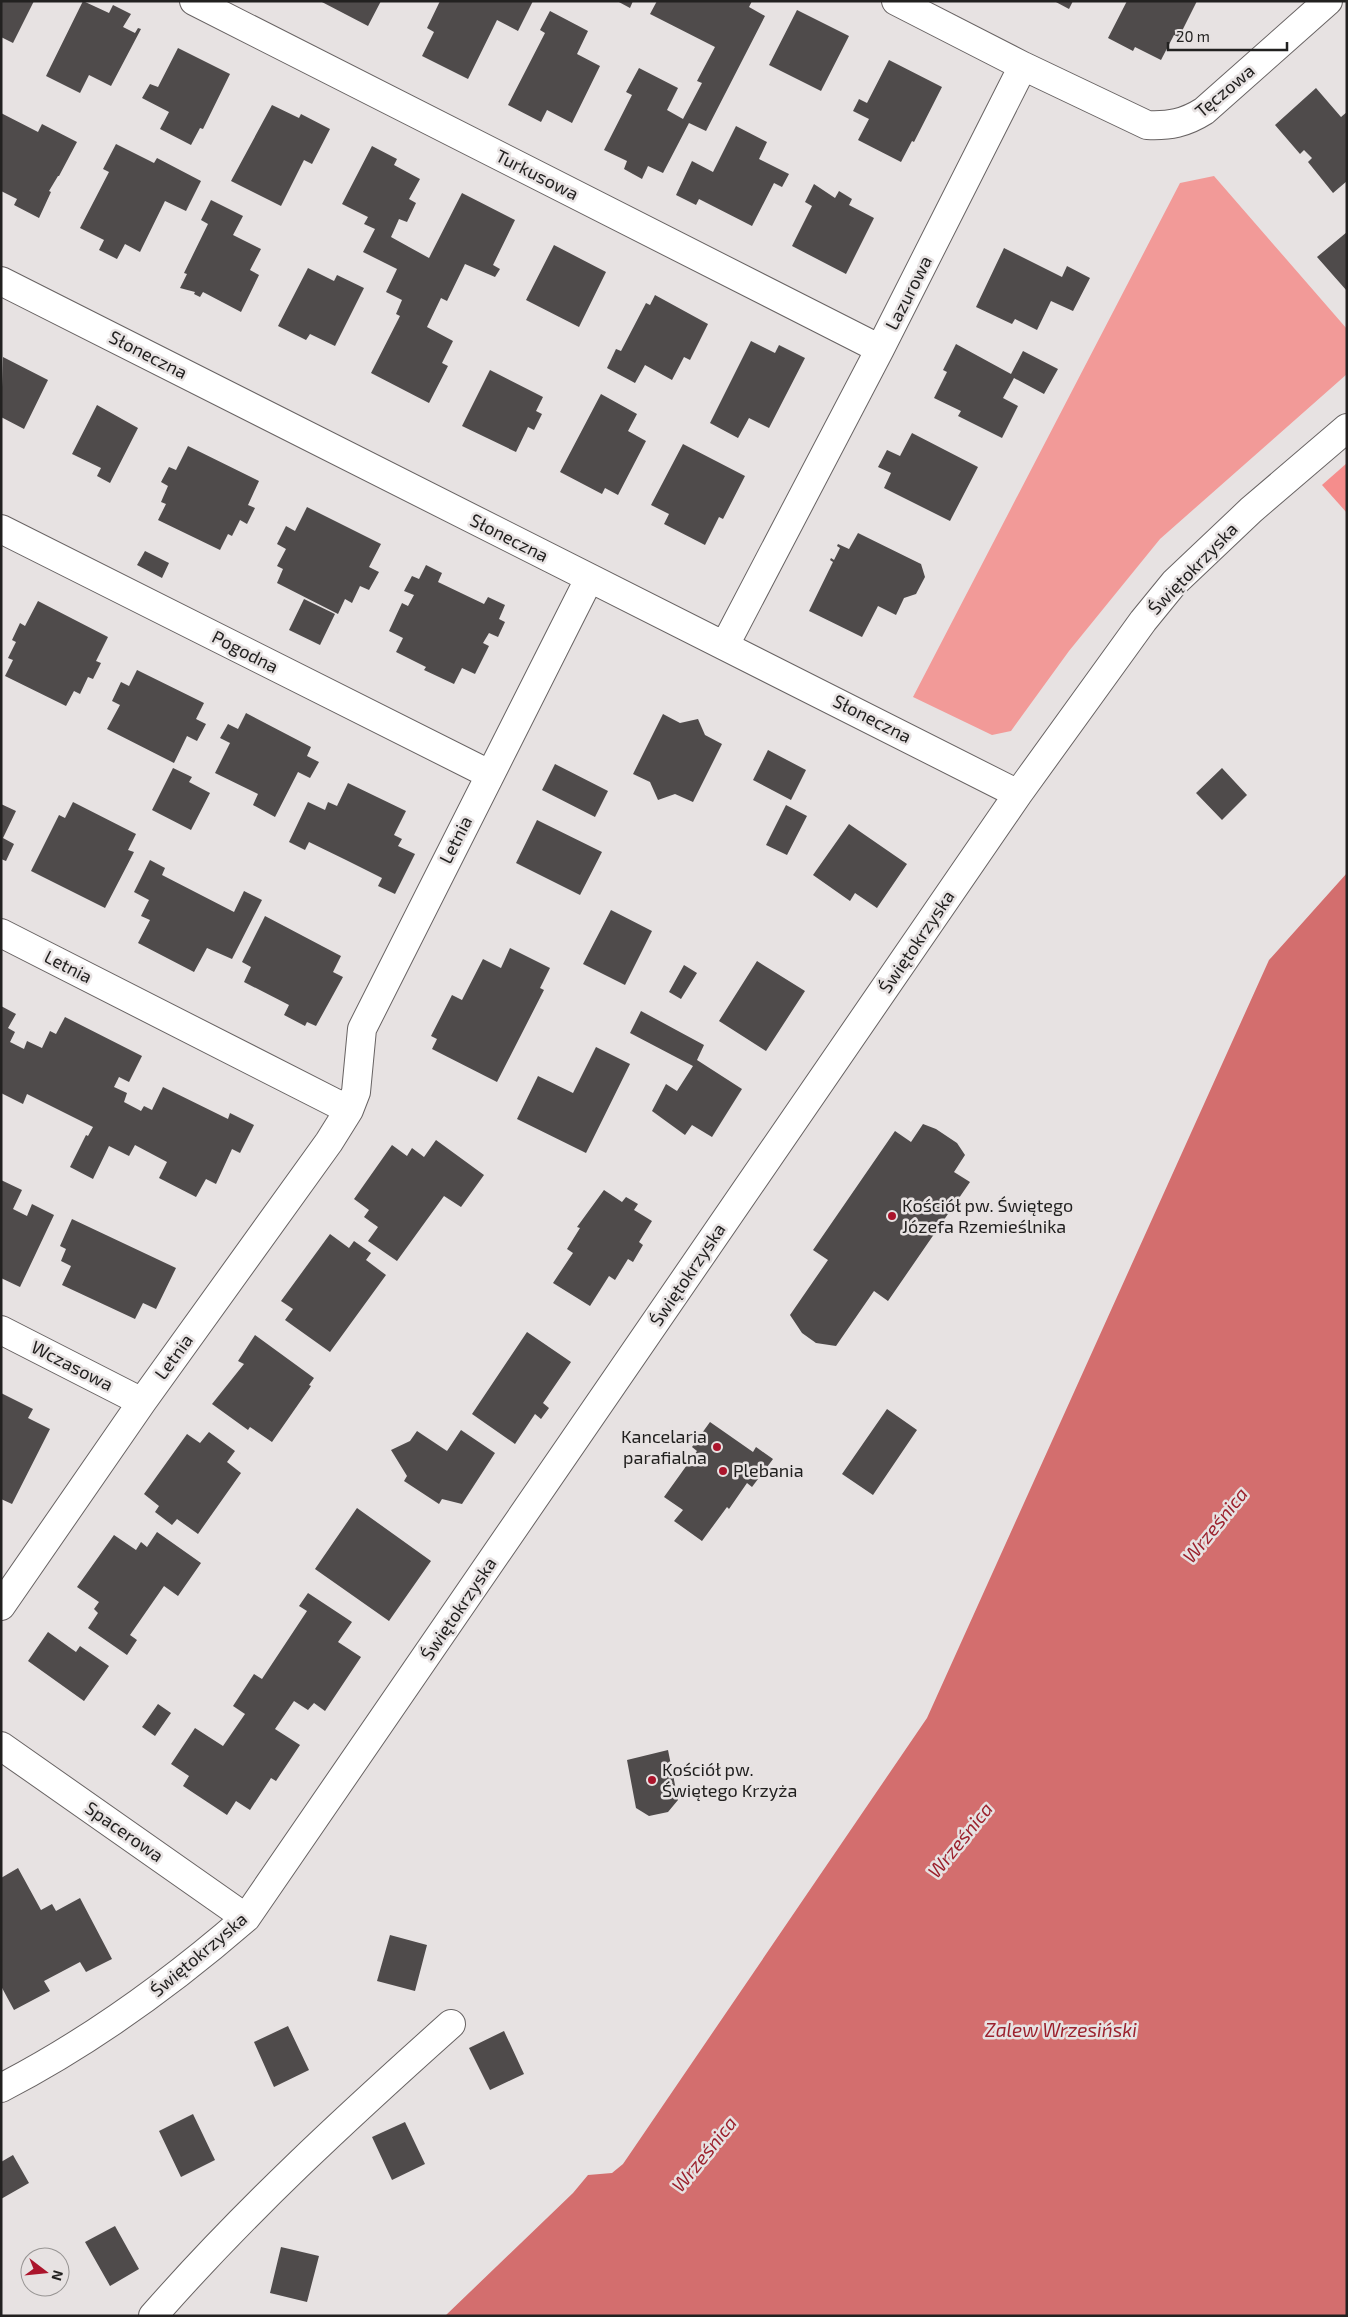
<svg xmlns="http://www.w3.org/2000/svg" width="1348" height="2317" font-family="'Exo 2',sans-serif">
  <style>
    .green { fill: #f29a98 }
    .forest { fill: #f58d8c }
    .water { fill: #d36e6e }
    .building { fill: #4f4b4b }
    .lines { fill: none; stroke-linecap: round; stroke-linejoin: round }
    .minor-casing { stroke: #686363; stroke-width: 30 }
    .minor { stroke: #fff; stroke-width: 28 }
    .poi-dot { fill: #ab152c; stroke: #e7e2e2; stroke-width: 2 }
    .labels { text-anchor: middle; stroke-width: 5; stroke-linejoin: round; paint-order: stroke }
    .street-label { font-size: 18px; fill: #222120; stroke: #e7e2e2 }
    .poi-label { font-size: 18px; fill: #222120; stroke: #e7e2e2; text-anchor: start }
    .water-label { font-size: 19px; font-style: italic; fill: #9b212d; stroke: #e7e2e2 }
  </style>
  <rect width="100%" height="100%" fill="#e7e2e2"/>
  <path class="green" d="M1214 176 1347 329V374L1160 539 1069 651 1011 731 992 735 913 697 1180 183Z"/>
  <path class="forest" d="M1347 463V513L1322 485Z"/>
  <path class="water" d="M1347 873V2315L445 2316 573 2193 588 2175 612 2173 623 2164 927 1718 1269 960Z"/>
  <path class="building" d="M1 1H34L13 43 1 37Z
    M83 1 109 13 113 5 131 14 123 27 135 33 138 28 141 29 111 86 89 75 80 93 46 76Z
    M320 1H381L368 26Z
    M440 1H533L518 31 497 20 468 79 422 56 434 32 427 28Z
    M617 1H633L630 8Z
    M657 1H752L749 7 765 16 706 131 689 123 663 173 648 166 642 179 624 169 627 161 604 150 632 95 626 92 639 68 678 88 667 110 683 119 702 83 697 81 715 47 650 14Z
    M1054 1H1073L1069 9Z
    M1127 1 1129 2 1197 1 1179 37 1174 35 1161 60 1135 47 1133 51 1108 38Z
    M797 10 849 36 821 91 769 65Z
    M550 11 588 31 577 54 600 66 572 123 547 110 541 122 508 105 545 33 540 30Z
    M178 48 230 74 203 129 200 128 191 145 160 129 169 112 142 98 150 84 158 87Z
    M889 60 942 87 914 142 912 141 901 162 858 140 869 119 853 111 859 99 867 103Z
    M1316 88 1341 117 1347 112V181L1333 193 1308 162 1312 158 1304 150 1300 154 1275 125Z
    M272 105 299 118 301 114 330 129 312 164 304 160 281 206 231 181Z
    M1 113 38 132 42 124 77 142 59 176H58L49 191 51 192 39 218 14 205 17 199 1 191Z
    M736 126 767 142 759 159 789 174 782 187 774 183 752 226 699 199 696 205 676 195 692 161 713 172Z
    M116 144 154 163 157 158 201 181 186 211 165 201 140 252 125 244 117 259 99 250 104 240 80 228 109 172 103 169Z
    M372 146 397 159 394 165 420 179 409 199 416 203 407 222 399 219 391 237 409 247 429 258 462 193 515 220 493 265 500 269 495 277 465 264 447 301 441 298 427 327 453 341 442 363 448 366 429 403 371 373 400 316 396 314 402 300 386 292 397 269 363 252 375 229 364 224 368 217 342 204Z
    M814 184 835 198 839 191 852 199 849 205 874 218 846 274 792 246 812 206 805 202Z
    M211 200 243 216 233 235 261 249 250 270 259 275 241 312 203 292 200 297 194 294 195 292 180 288 187 274 184 273 208 224 201 220Z
    M1347 232V291L1317 257Z
    M554 245 606 272 579 327 526 300Z
    M1004 248 1062 277 1067 266 1090 278 1073 311 1051 301 1037 330 1015 319 1012 324 976 307Z
    M308 268 334 281 337 275 364 288 335 346 310 334 306 340 278 326Z
    M655 295 708 324 690 360 684 357 672 380 645 365 635 383 607 368 616 349 621 351 646 303 650 305Z
    M751 341 775 353 779 345 805 358 769 428 749 418 738 438 710 423Z
    M956 344 1011 374 1023 351 1058 369 1044 394 1014 378 1003 398 1018 406 1002 438 958 416 961 411 934 398 947 372 943 370Z
    M3 357 48 380 24 429 1 417Z
    M490 370 543 397 536 411 542 414 534 430 528 427 516 452 462 426Z
    M601 394 637 414 628 431 646 441 618 495 605 488 602 494 560 472Z
    M97 405 138 428 110 483 97 476 101 468 72 454Z
    M912 433 978 467 950 521 884 488 891 473 878 467 887 450 900 456Z
    M683 444 745 476 723 519 719 517 705 545 664 524 669 514 651 505Z
    M188 446 259 481 248 505 255 508 247 524 240 520 232 536 228 534 220 550 158 520 166 504 161 502 168 486 161 482 169 467 176 470Z
    M307 507 381 544 369 567 379 572 369 590 360 586 352 603 345 599 338 614 277 583 283 569 277 566 286 549 277 544 286 526 295 531Z
    M858 533 921 564 925 577 916 594 904 598 896 615 878 606 862 637 809 611 833 562 830 560 831 558 834 560 840 548 837 546 838 544 849 549Z
    M145 551 169 563 162 578 137 565Z
    M426 565 442 573 438 582 484 604 488 597 505 605 499 619 505 622 498 637 489 633 483 643 489 646 475 674 462 668 454 684 424 670 426 667 396 652 403 638 389 631 402 603 408 606 414 595 404 591 412 576 419 579Z
    M304 599 335 614 320 645 289 630Z
    M38 601 108 637 96 661 101 663 93 679 88 677 80 694 74 691 66 706 5 676 13 660 8 658 16 642 12 640 20 623 25 626Z
    M137 670 204 703 196 719 206 724 197 741 187 736 174 763 107 729 120 705 112 701 121 682 129 686Z
    M246 713 311 747 307 756 319 762 310 778 298 772 275 817 253 805 258 794 215 773 230 743 220 738 228 724 238 729Z
    M663 714 680 723 698 719 705 735 722 744 693 802 675 794 658 800 650 782 633 774Z
    M768 750 806 770 791 800 753 780Z
    M555 764 608 791 595 817 542 790Z
    M173 768 192 777 189 782 210 793 191 830 152 810Z
    M1222 768 1247 795 1222 820 1196 793Z
    M348 783 406 811 394 835 402 839 398 846 415 854 395 894 378 886 382 878 346 860 309 842 305 850 289 842 308 802 325 810 328 802 337 806Z
    M73 802 136 834 128 850 134 852 105 908 31 871 59 815 65 818Z
    M1 804 16 811 3 838 14 844 6 861 1 859Z
    M786 805 807 816 787 855 766 845Z
    M537 820 602 852 580 895 516 863Z
    M849 824 907 864 877 908 855 893 850 901 813 875Z
    M150 860 165 868 162 875 234 912 244 891 262 900 232 959 207 948 194 972 138 943 150 920 141 916 149 900 134 892Z
    M611 910 652 931 625 985 583 964Z
    M265 916 341 956 333 972 343 977 316 1026 307 1022 305 1026 284 1015 289 1005 244 982 251 967 242 962Z
    M510 948 550 968 540 988 544 990 497 1082 432 1049 437 1039 431 1036 452 995 462 1000 483 959 501 968Z
    M757 961 805 991 766 1051 719 1021Z
    M684 965 697 973 681 999 669 992Z
    M1 1006 16 1014 8 1028 15 1032 10 1042 24 1049 27 1041 42 1048 50 1031 56 1034 65 1017 142 1056 129 1082 119 1077 114 1087 127 1093 124 1102 141 1111 144 1106 152 1110 163 1087 228 1119 230 1113 254 1125 240 1153 232 1149 216 1184 206 1179 196 1197 159 1178 167 1162 135 1145 129 1156 109 1146 93 1179 70 1167 86 1135 88 1136 93 1127 27 1094 23 1104 1 1093Z
    M641 1011 704 1045 697 1060 742 1089 712 1137 692 1125 685 1135 652 1111 666 1084 677 1091 693 1066 630 1033Z
    M596 1047 630 1064 586 1153 517 1119 538 1076 573 1093Z
    M923 1124 936 1129 957 1143 965 1155 954 1172 970 1182 888 1301 874 1291 836 1346 816 1343 802 1333 790 1315 828 1260 813 1250 895 1131 911 1142Z
    M436 1140 484 1175 461 1207 444 1196 397 1261 368 1241 378 1227 364 1217 369 1210 354 1199 392 1145 407 1156 412 1148 424 1157Z
    M1 1180 22 1190 13 1209 27 1216 32 1204 54 1215 20 1287 1 1278Z
    M604 1190 622 1202 626 1197 638 1204 634 1210 652 1221 639 1242 643 1245 633 1262 628 1259 615 1280 609 1276 590 1306 553 1283 573 1253 567 1249 580 1228 577 1227Z
    M72 1219 176 1268 156 1309 143 1303 135 1319 62 1285 71 1266 61 1261 66 1249 60 1246Z
    M330 1234 349 1248 354 1241 371 1253 366 1260 386 1275 330 1352 285 1320 293 1309 281 1301Z
    M527 1332 571 1362 543 1403 549 1408 541 1419 535 1414 515 1444 472 1414Z
    M255 1335 314 1378 309 1385 311 1386 272 1442 250 1427 248 1430 212 1404 244 1364 238 1361Z
    M1 1393 33 1409 28 1418 50 1429 12 1504 1 1499Z
    M887 1409 917 1430 873 1495 842 1474Z
    M710 1422 753 1452 756 1447 773 1459 752 1487 747 1483 729 1509 727 1507 702 1541 674 1521 683 1510 664 1497 697 1451 692 1447Z
    M461 1430 495 1453 462 1504 442 1499 439 1504 404 1481 407 1476 391 1450 410 1441 417 1431 447 1451Z
    M209 1432 235 1451 227 1462 241 1473 198 1534 177 1519 172 1525 155 1512 159 1506 144 1494 187 1434 200 1443Z
    M357 1508 431 1561 389 1621 315 1569Z
    M157 1532 201 1563 178 1596 164 1586 130 1635 137 1640 127 1655 88 1628 98 1613 94 1609 99 1602 77 1587 114 1535 136 1550 141 1542 147 1547Z
    M308 1593 352 1622 338 1642 361 1657 325 1711 314 1703 308 1710 294 1701 275 1729 300 1745 276 1781 271 1778 250 1810 236 1801 227 1815 183 1786 189 1776 171 1764 195 1728 223 1746 245 1714 233 1706 254 1674 262 1679 307 1611 299 1606Z
    M48 1632 76 1652 80 1646 109 1666 84 1701 28 1661Z
    M158 1704 171 1713 155 1736 142 1727Z
    M668 1750 678 1800 668 1812 649 1816 636 1808 627 1760Z
    M18 1868 41 1910 52 1904 56 1911 80 1898 112 1959 86 1972 80 1962 44 1981 50 1991 14 2010 1 1986V1878Z
    M390 1935 427 1945 415 1991 377 1981Z
    M288 2026 309 2070 274 2087 254 2042Z
    M504 2031 524 2074 490 2090 469 2048Z
    M193 2114 215 2160 181 2177 159 2131Z
    M405 2122 425 2164 392 2180 372 2137Z
    M13 2155 29 2183 1 2199V2162Z
    M115 2226 139 2269 110 2286 85 2242Z
    M281 2247 319 2256 307 2302 270 2293Z"/>
  <g class="lines">
    <defs>
      <path id="minor" d="M194 1 880 349
        M1023 66 1147 125C1170 126 1185 123 1204 111L1328 1
        M1 281 1018 794
        M1 529 489 774
        M725 645 880 349 1023 66 896 1
        M1 933 349 1110
        M1 1330 142 1402
        M1 1606 142 1402 329 1142 349 1110 356 1092 362 1029 589 579
        M1 1746 246 1918
        M1 2088C90 2042 171 1983 246 1918L1018 794 1143 621 1174 583 1251 510 1347 428
        M153 2316C245 2211 347 2117 451 2024"/>
    </defs>
    <use href="#minor" class="minor-casing"/>
    <use href="#minor" class="minor"/>
  </g>
  <g class="poi-dot">
    <circle cx="892" cy="1216" r="5"/>
    <circle cx="717" cy="1447" r="5"/>
    <circle cx="723" cy="1471" r="5"/>
    <circle cx="652" cy="1780" r="5"/>
  </g>
  <g class="labels">
    <g class="street-label">
      <text transform="translate(1225 91) rotate(-40)" y="6">Tęczowa</text>
      <text transform="translate(537 175) rotate(27)" y="6">Turkusowa</text>
      <text transform="translate(909 293) rotate(-63)" y="6">Lazurowa</text>
      <text transform="translate(148 355) rotate(27)" y="6">Słoneczna</text>
      <text transform="translate(509 538) rotate(27)" y="6">Słoneczna</text>
      <text transform="translate(1193 569) rotate(-46)" y="6">Świętokrzyska</text>
      <text transform="translate(245 652) rotate(27)" y="6">Pogodna</text>
      <text transform="translate(872 719) rotate(27)" y="6">Słoneczna</text>
      <text transform="translate(456 840) rotate(-63)" y="6">Letnia</text>
      <text transform="translate(917 942) rotate(-56)" y="6">Świętokrzyska</text>
      <text transform="translate(68 967) rotate(27)" y="6">Letnia</text>
      <text transform="translate(688 1275) rotate(-56)" y="6">Świętokrzyska</text>
      <text transform="translate(174 1357) rotate(-54)" y="6">Letnia</text>
      <text transform="translate(72 1366) rotate(27)" y="6">Wczasowa</text>
      <text transform="translate(459 1609) rotate(-56)" y="6">Świętokrzyska</text>
      <text transform="translate(124 1832) rotate(35)" y="6">Spacerowa</text>
      <text transform="translate(199 1955) rotate(-40)" y="6">Świętokrzyska</text>
    </g>
    <g class="poi-label">
      <text x="902" y="1212">Kościół pw. Świętego<tspan x="902" dy="21">Józefa Rzemieślnika</tspan></text>
      <text x="707" y="1443" text-anchor="end">Kancelaria<tspan x="707" dy="21">parafialna</tspan></text>
      <text x="733" y="1477">Plebania</text>
      <text x="662" y="1776">Kościół pw.<tspan x="662" dy="21">Świętego Krzyża</tspan></text>
    </g>
    <g class="water-label">
      <text transform="translate(1215 1525) rotate(-51)" y="7">Wrześnica</text>
      <text transform="translate(960 1840) rotate(-51)" y="7">Wrześnica</text>
      <text x="1061" y="2037">Zalew Wrzesiński</text>
      <text transform="translate(704 2154) rotate(-51)" y="7">Wrześnica</text>
    </g>
  </g>
  <rect width="1348" height="2317" fill="none" stroke="#222120" stroke-width="5"/>
  <g transform="translate(45 2272) rotate(106)"><circle r="24" fill="#e7e2e2" stroke="#989594"/>
  <path d="M0-4L9 19L0 12L-9 19Z" fill="#ab152c"/>
  <text y="-8" font-size="14" font-weight="bold" text-anchor="middle" fill="#222120">N</text>
  </g>
  <path d="M1168 42v8h119v-8" fill="none" stroke="#222120" stroke-width="2.5"/>
  <text x="1176" y="42" font-size="15" fill="#222120" stroke="#e7e2e2" stroke-width="4" paint-order="stroke">20 m</text>
</svg>
